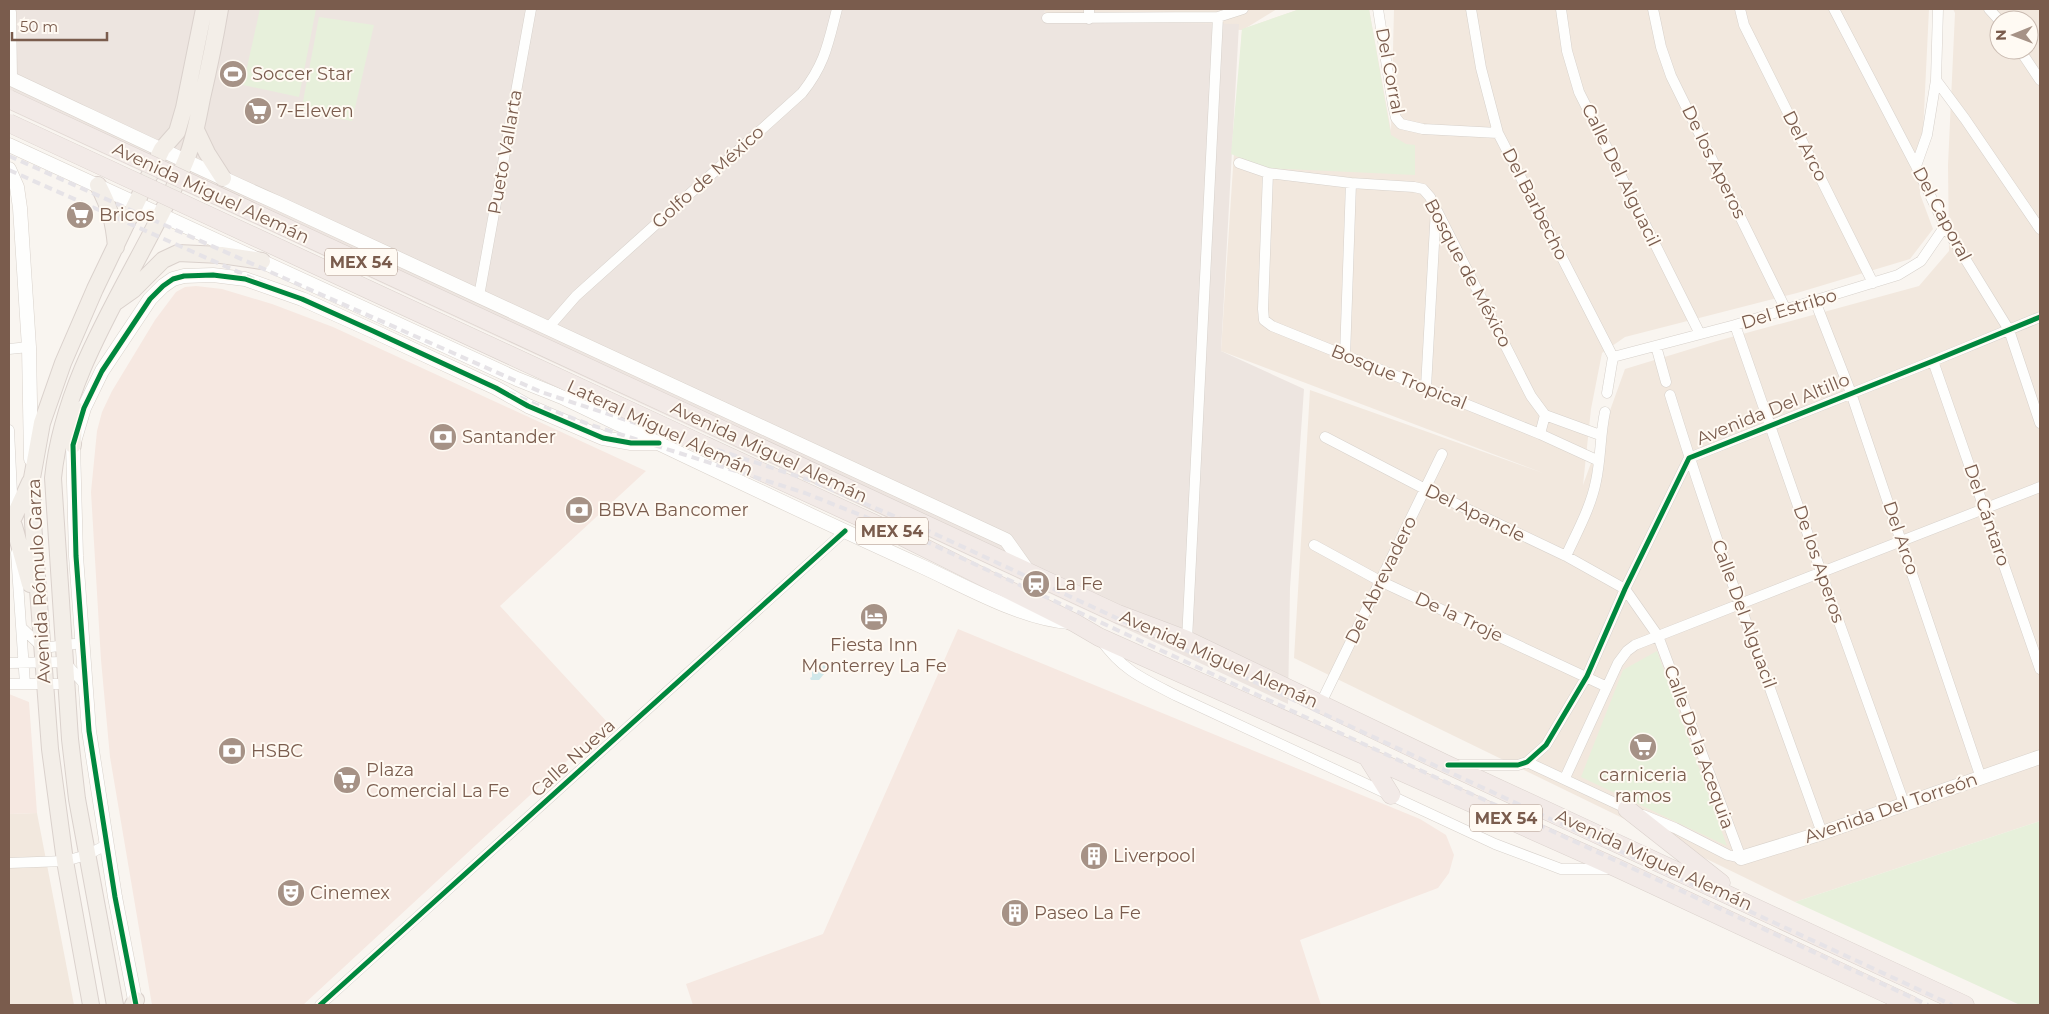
<svg xmlns="http://www.w3.org/2000/svg" width="2049" height="1014" font-family="Montserrat,sans-serif">
  <style>
    .residential { fill: #f2e8de; fill-rule: evenodd }
    .commercial { fill: #f6e8e1 }
    .industrial { fill: #ede5e0 }
    .green { fill: #e7f0db }
    .water { fill: #d0e8ea }
    .lines { fill: none; stroke-linecap: round; stroke-linejoin: round }
    .street-casing { stroke: #d7d1cb; stroke-width: 11 }
    .secondary-casing { stroke: #d9d2cb; stroke-width: 15 }
    .primary-casing { stroke: #dad1cc; stroke-width: 18 }
    .highway-casing { stroke: #dad1cc; stroke-width: 19 }
    .street { stroke: #fefefd; stroke-width: 10 }
    .secondary { stroke: #fefefd; stroke-width: 14 }
    .primary { stroke: #f3eee8; stroke-width: 16 }
    .highway { stroke: #f2eae7; stroke-width: 18 }
    .rail { stroke: #e6e3e7; stroke-width: 4; stroke-dasharray: 8 5; stroke-linecap: butt }
    .highway-bridge-casing { stroke: #dad1cc; stroke-width: 19; stroke-linecap: butt }
    .highway-bridge { stroke: #f2eae7; stroke-width: 18 }
    .cycleway-casing { stroke: #fffaf3; stroke-width: 8 }
    .cycleway { stroke: #00873e; stroke-width: 5 }
    .labels { text-anchor: middle; stroke-width: 4; stroke-linejoin: round; paint-order: stroke }
    .shield { fill: #fffaf3; stroke: #a28b7f; stroke-width: 1 }
    .shield-label { font-size: 16px; font-weight: bold; fill: #7a5c4d }
    .street-label { font-size: 18px; fill: #7a5c4d; stroke: #fffaf3 }
    .poi-label { font-size: 18px; fill: #7a5c4d; stroke: #fffaf3; text-anchor: start }
  </style>
  <rect width="100%" height="100%" fill="#f9f5f0"/>
  <path class="residential" d="M1045 9H1277L1246 28 1300 9H1369L1391 131 1394 9H1929L1920 194 1933 229 1910 259 1797 293 1625 337 1602 353 1591 409 1583 485 1625 369 1717 341 1919 286 1949 251 1948 165 1955 13 1953 9H2040V821L1795 902 1294 658 1310 390 1543 473 1221 351 1242 30 1044 21ZM1999 20H2029V50H1999Z
    M37 813 74 1005H9V814Z"/>
  <path class="commercial" d="M196 286 222 289 272 304 333 327 646 471 500 606 608 723 303 1005H152L110 757 101 660 91 492 97 431 102 412 112 391 155 320 176 292 185 287Z
    M958 629 1420 819 1446 835 1454 855 1449 873 1438 888 1300 940 1321 1005H693L686 984 823 934Z
    M9 694 29 702 37 813 9 814Z"/>
  <path class="industrial" d="M9 9H1045L1044 21 1239 24 1221 351 1304 389 1290 588 1288 704 9 110Z"/>
  <path class="green" d="M260 9H316L299 97 243 85Z
    M1300 9H1369L1391 135 1406 144 1415 145V175L1266 168 1231 154 1242 29Z
    M319 17 374 25 352 121 301 112Z
    M1657 651 1727 846 1581 777 1623 670Z
    M2040 821V1005H2020L1795 902Z"/>
  <path class="water" d="M825 664 832 667 829 668 819 680H811L810 678 812 677V672L819 666Z"/>
  <g class="lines">
    <defs>
      <path id="street" d="M1378 9 1393 105 1396 118 1401 124 1423 129 1498 133
        M1471 9 1481 68 1498 133 1613 357 1607 393
        M1561 9 1567 51 1579 92 1700 334
        M1653 9 1661 47 1671 76 1786 310
        M1740 9 1744 25 1873 283
        M1834 9 1916 166 1945 226 2009 330 2040 423
        M1989 9 1999 20
        M1047 18 1218 17 1243 9
        M1089 19V9
        M2020 50 2040 80
        M1936 80 1965 119 2040 229
        M1239 163 1268 173 1351 183 1414 187 1423 189 1430 197 1531 396 1545 415
        M1916 166 1927 135 1936 80 1938 9
        M1268 173 1263 309 1264 320 1272 326 1540 434 1545 415
        M479 296 531 9
        M1815 301 1851 393 1981 778
        M1735 325 1821 572 1904 803
        M548 328 576 296 802 93C825 64 828 44 837 9
        M1656 346 1666 382
        M9 349 29 347
        M1345 356 1351 183
        M1613 357 1735 325 1898 275 1921 261 1945 226
        M1933 361 2040 669
        M1426 387 1436 208
        M1670 395C1715 542 1770 687 1822 833
        M1545 415 1600 435
        M9 430 13 514
        M1540 434 1599 461
        M1325 437 1425 489 1566 556 1625 589 1658 636 1741 858
        M1314 545 1380 581 1605 686
        M16 553 25 684
        M1566 556C1577 532 1591 507 1596 481 1601 458 1600 435 1605 412
        M22 628 43 648 82 643
        M1101 640C1123 671 1144 679 1177 696L1495 844 1561 869H1609
        M1187 640 1218 17
        M9 663 65 662 85 685
        M9 684H66
        M1320 705 1442 454
        M1527 762 1630 810
        M1456 765H1518L1527 762 1546 745 1587 676 1625 589 1689 458 1933 361 2040 317
        M1565 778 1618 663 1627 651 1635 645 2040 487
        M1643 815 1675 828 1728 855 1741 858
        M9 863 65 861 87 855 108 844
        M320 1005 845 531"/>
      <path id="secondary" d="M9 12 10 78
        M9 78C99 120 187 163 278 203L1006 540 1028 571
        M9 145 517 379 562 397C681 454 801 512 921 566 965 586 1022 619 1069 622
        M9 169 17 187 20 208 29 347 31 459
        M1741 858 1822 833 2040 757
        M136 1005 115 897 89 731 76 556 73 445 84 408 102 371 150 299 163 286 173 279 184 276 213 275 245 279 302 299 373 331 496 388 528 406 603 438 631 443H659"/>
      <path id="primary" d="M196 130 207 153 223 178
        M98 185C110 208 114 222 116 247
        M116 302 133 290 163 260 178 253 221 255 262 261
        M73 445 74 408
        M14 517 30 482
        M14 526 30 584
        M91 1005 65 861 50 749 33 523 32 478 42 423 63 363 95 289 162 149 177 132 184 108 204 9
        M115 1005 77 799 70 739 53 478C65 361 143 266 186 160 194 140 198 119 202 98 209 68 215 39 220 9
        M133 1005 136 1000"/>
      <path id="highway" d="M714 426 1118 614 1187 640 1448 765 1965 1005
        M706 446 901 536 1075 623 1099 637 1617 868 1911 1005
        M1366 755 1391 795
        M1627 809 1721 883"/>
    </defs>
    <use href="#street" class="street-casing"/>
    <use href="#secondary" class="secondary-casing"/>
    <use href="#primary" class="primary-casing"/>
    <use href="#highway" class="highway-casing"/>
    <use href="#street" class="street"/>
    <use href="#secondary" class="secondary"/>
    <use href="#primary" class="primary"/>
    <use href="#highway" class="highway"/>
    <path class="rail" d="M9 156 541 392 809 480 920 527 1952 1005
      M9 170 537 405 591 425 805 493 916 537 1928 1005"/>
    <defs>
      <path id="highway-bridge" d="M9 99 714 426
        M9 123 706 446"/>
    </defs>
    <use href="#highway-bridge" class="highway-bridge-casing"/>
    <use href="#highway-bridge" class="highway-bridge"/>
    <defs>
      <path id="cycleway" d="M1448 765H1518L1527 762 1546 745 1587 676 1625 589 1689 458 1933 361 2040 317
        M136 1005 115 897 89 731 76 556 73 445 84 408 102 371 150 299 163 286 173 279 184 276 213 275 245 279 302 299 373 331 496 388 528 406 603 438 631 443H659
        M320 1005 845 531"/>
    </defs>
    <use href="#cycleway" class="cycleway-casing"/>
    <use href="#cycleway" class="cycleway"/>
  </g>
  <defs>
    <symbol id="stadium-disc" viewBox="-11 -11 22 22"><circle r="9.5" fill="#a69286" stroke="#fffaf3"/><path d="M0-5a6.5 5 0 1 0 0 10a6.5 5 0 1 0 0-10ZM-3.5-1.8h7v3.6h-7Z" fill="#fff"/></symbol>
    <symbol id="supermarket-disc" viewBox="-11 -11 22 22"><circle r="9.5" fill="#a69286" stroke="#fffaf3"/><path d="M-6-5.5h2.5l.6 2H6L4.5 2H-2.5L-4.4-4H-6ZM-1.5 3.2a1.3 1.3 0 1 0 .1 0ZM3 3.2a1.3 1.3 0 1 0 .1 0Z" fill="#fff"/></symbol>
    <symbol id="bank-disc" viewBox="-11 -11 22 22"><circle r="9.5" fill="#a69286" stroke="#fffaf3"/><path d="M-6-4H6V4H-6ZM0-2.3a2.3 2.3 0 1 0 0 4.6a2.3 2.3 0 1 0 0-4.6Z" fill="#fff"/></symbol>
    <symbol id="station-disc" viewBox="-11 -11 22 22"><circle r="9.5" fill="#a69286" stroke="#fffaf3"/><path d="M-3-6H3Q5-6 5-4V2Q5 4 3 4L4.5 6H3L1.5 4h-3L-3 6H-4.5L-3 4Q-5 4-5 2V-4Q-5-6-3-6ZM-3.5-4v3h7v-3ZM-3.5 1v1.5H-2V1ZM2 1v1.5H3.5V1Z" fill="#fff"/></symbol>
    <symbol id="hotel-disc" viewBox="-11 -11 22 22"><circle r="9.5" fill="#a69286" stroke="#fffaf3"/><path d="M-6-4.5h1.5V1H6V5H4.5V3h-9V5H-6ZM-4 0a1.8 1.8 0 1 1 3.6 0ZM.5 0V-2.5h3Q6-2.5 6 0Z" fill="#fff"/></symbol>
    <symbol id="building-disc" viewBox="-11 -11 22 22"><circle r="9.5" fill="#a69286" stroke="#fffaf3"/><path d="M-4-6H4V6H1V3H-1V6H-4ZM-2.5-4.3h1.7v1.8h-1.7ZM.8-4.3h1.7v1.8H.8ZM-2.5-1h1.7V.8h-1.7ZM.8-1h1.7V.8H.8Z" fill="#fff"/></symbol>
    <symbol id="theatre-disc" viewBox="-11 -11 22 22"><circle r="9.5" fill="#a69286" stroke="#fffaf3"/><path d="M-5-5.5Q0-4 5-5.5V0Q5 5 0 6Q-5 5-5 0ZM-3.3-2.5H-1v1.5H-3.3ZM1-2.5H3.3v1.5H1ZM-2.8 1Q0 5.5 2.8 1Z" fill="#fff"/></symbol>
  </defs>
  <g fill-rule="evenodd">
    <use href="#stadium-disc" x="217" y="58" width="32" height="32"/>
    <use href="#supermarket-disc" x="242" y="95" width="32" height="32"/>
    <use href="#supermarket-disc" x="64" y="199" width="32" height="32"/>
    <use href="#bank-disc" x="427" y="421" width="32" height="32"/>
    <use href="#bank-disc" x="563" y="494" width="32" height="32"/>
    <use href="#station-disc" x="1020" y="568" width="32" height="32"/>
    <use href="#hotel-disc" x="858" y="601" width="32" height="32"/>
    <use href="#supermarket-disc" x="1627" y="731" width="32" height="32"/>
    <use href="#bank-disc" x="216" y="735" width="32" height="32"/>
    <use href="#supermarket-disc" x="331" y="764" width="32" height="32"/>
    <use href="#building-disc" x="1078" y="840" width="32" height="32"/>
    <use href="#theatre-disc" x="275" y="877" width="32" height="32"/>
    <use href="#building-disc" x="999" y="897" width="32" height="32"/>
  </g>
  <g class="labels">
    <g class="shield">
      <rect x="325" y="248.5" width="72" height="27" rx="4"/>
      <rect x="856" y="517.5" width="72" height="27" rx="4"/>
      <rect x="1470" y="804.5" width="72" height="27" rx="4"/>
    </g>
    <g class="shield-label">
      <text x="361" y="268">MEX 54</text>
      <text x="892" y="537">MEX 54</text>
      <text x="1506" y="824">MEX 54</text>
    </g>
    <g class="street-label">
      <text transform="translate(1390 71) rotate(79)" y="6">Del Corral</text>
      <text transform="translate(1805 146) rotate(63)" y="6">Del Arco</text>
      <text transform="translate(505 152) rotate(-80)" y="6">Pueto Vallarta</text>
      <text transform="translate(1714 162) rotate(64)" y="6">De los Aperos</text>
      <text transform="translate(1621 175) rotate(64)" y="6">Calle Del Alguacil</text>
      <text transform="translate(708 177) rotate(-42)" y="6">Golfo de México</text>
      <text transform="translate(211 193) rotate(25)" y="6">Avenida Miguel Alemán</text>
      <text transform="translate(1535 204) rotate(63)" y="6">Del Barbecho</text>
      <text transform="translate(1942 214) rotate(62)" y="6">Del Caporal</text>
      <text transform="translate(1468 273) rotate(62)" y="6">Bosque de México</text>
      <text transform="translate(1789 309) rotate(-17)" y="6">Del Estribo</text>
      <text transform="translate(1399 377) rotate(22)" y="6">Bosque Tropical</text>
      <text transform="translate(1773 409) rotate(-22)" y="6">Avenida Del Altillo</text>
      <text transform="translate(660 428) rotate(25)" y="6">Lateral Miguel Alemán</text>
      <text transform="translate(769 452) rotate(25)" y="6">Avenida Miguel Alemán</text>
      <text transform="translate(1475 513) rotate(26)" y="6">Del Apancle</text>
      <text transform="translate(1987 515) rotate(71)" y="6">Del Cántaro</text>
      <text transform="translate(1901 538) rotate(71)" y="6">Del Arco</text>
      <text transform="translate(1819 564) rotate(71)" y="6">De los Aperos</text>
      <text transform="translate(1381 580) rotate(-64)" y="6">Del Abrevadero</text>
      <text transform="translate(39 581) rotate(-93)" y="6">Avenida Rómulo Garza</text>
      <text transform="translate(1744 614) rotate(70)" y="6">Calle Del Alguacil</text>
      <text transform="translate(1459 617) rotate(25)" y="6">De la Troje</text>
      <text transform="translate(1219 659) rotate(24)" y="6">Avenida Miguel Alemán</text>
      <text transform="translate(1699 747) rotate(70)" y="6">Calle De la Acequia</text>
      <text transform="translate(573 758) rotate(-42)" y="6">Calle Nueva</text>
      <text transform="translate(1891 808) rotate(-19)" y="6">Avenida Del Torreón</text>
      <text transform="translate(1654 860) rotate(25)" y="6">Avenida Miguel Alemán</text>
    </g>
    <g class="poi-label">
      <text x="252" y="80">Soccer Star</text>
      <text x="277" y="117">7-Eleven</text>
      <text x="99" y="221">Bricos</text>
      <text x="462" y="443">Santander</text>
      <text x="598" y="516">BBVA Bancomer</text>
      <text x="1055" y="590">La Fe</text>
      <text x="874" y="651" text-anchor="middle">Fiesta Inn<tspan x="874" dy="21">Monterrey La Fe</tspan></text>
      <text x="251" y="757">HSBC</text>
      <text x="366" y="776">Plaza<tspan x="366" dy="21">Comercial La Fe</tspan></text>
      <text x="1643" y="781" text-anchor="middle">carniceria<tspan x="1643" dy="21">ramos</tspan></text>
      <text x="1113" y="862">Liverpool</text>
      <text x="310" y="899">Cinemex</text>
      <text x="1034" y="919">Paseo La Fe</text>
    </g>
  </g>
  <rect width="2049" height="1014" fill="none" stroke="#7a5c4d" stroke-width="20"/>
  <g transform="translate(2014 35) rotate(269)"><circle r="24" fill="#fffaf3" stroke="#cabbb1"/>
  <path d="M0-4L9 19L0 12L-9 19Z" fill="#a69286"/>
  <text y="-8" font-size="14" font-weight="bold" text-anchor="middle" fill="#7a5c4d">N</text>
  </g>
  <path d="M12 32v8h95v-8" fill="none" stroke="#7a5c4d" stroke-width="2.5"/>
  <text x="20" y="32" font-size="15" fill="#7a5c4d" stroke="#fffaf3" stroke-width="4" paint-order="stroke">50 m</text>
</svg>
